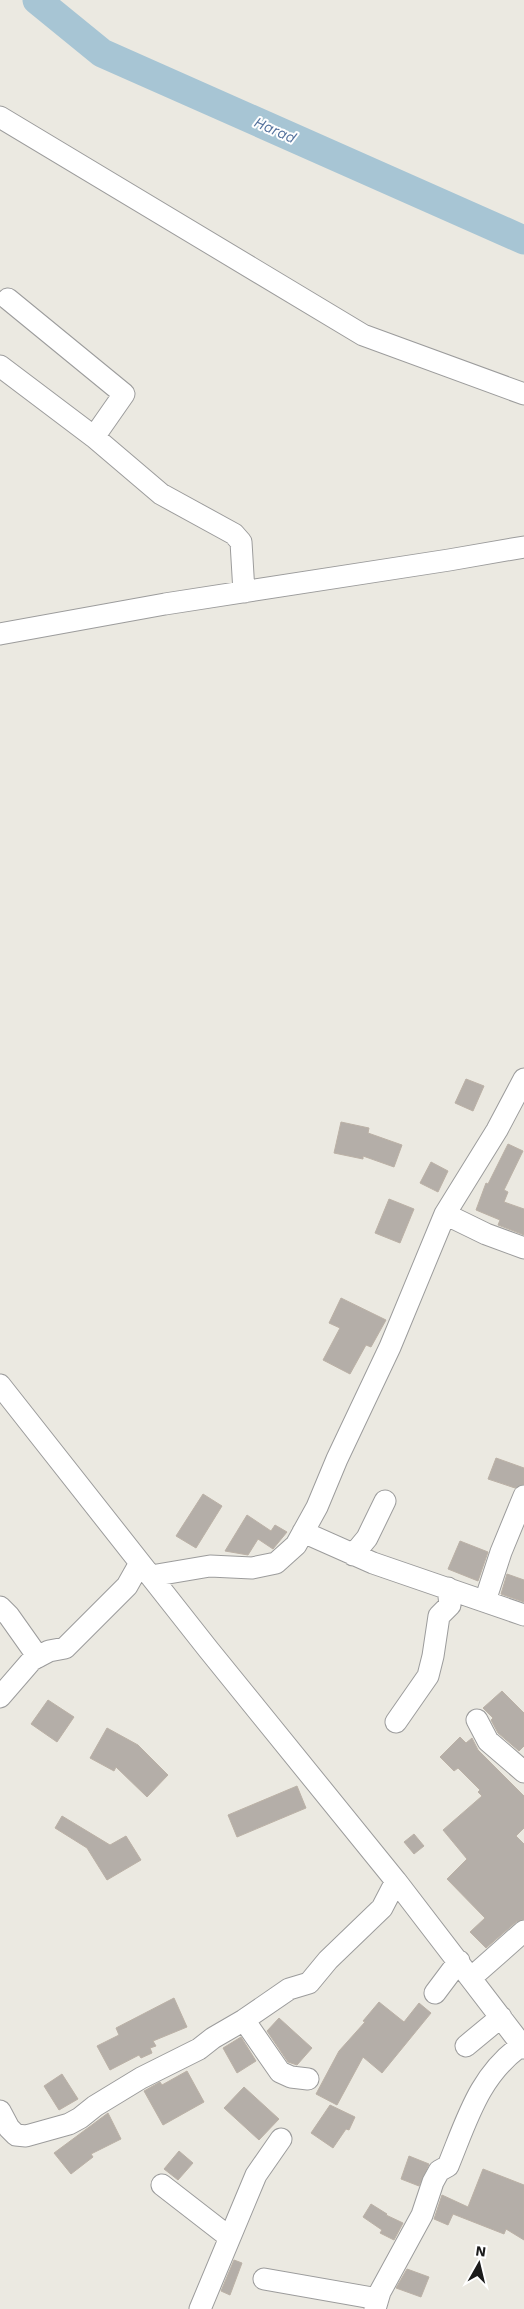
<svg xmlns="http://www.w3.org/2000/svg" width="524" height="2309" font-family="'Work Sans',sans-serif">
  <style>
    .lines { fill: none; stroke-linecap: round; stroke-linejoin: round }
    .river { stroke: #a7c5d4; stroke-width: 29 }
    .building { fill: #b4aea8; stroke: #bbb1a6 }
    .minor-casing { stroke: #9c9c9c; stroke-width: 23 }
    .minor { stroke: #fff; stroke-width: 21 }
    .labels { text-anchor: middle; stroke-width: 4; stroke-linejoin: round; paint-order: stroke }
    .water-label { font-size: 15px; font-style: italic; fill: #54729d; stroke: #fff }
  </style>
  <rect width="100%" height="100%" fill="#ebe9e1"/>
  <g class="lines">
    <path class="river" d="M37 0 102 53 524 240"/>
  </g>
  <path class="building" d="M466 1079 484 1086 473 1111 455 1103Z
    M341 1122 369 1128 368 1133 402 1145 394 1167 363 1156V1159L334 1153Z
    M508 1144 523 1151 504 1190 508 1192 504 1202 524 1209V1235L498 1225 500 1220 476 1210 486 1183 488 1184Z
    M431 1162 448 1171 438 1192 420 1183Z
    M389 1199 414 1209 400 1243 375 1233Z
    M341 1298 386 1320 371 1347 366 1345 350 1374 323 1360 340 1328 329 1323Z
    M496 1458 524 1468V1484L515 1488 488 1479Z
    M203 1494 222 1506 196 1548 176 1536Z
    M247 1515 271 1531 275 1525 287 1532 273 1549 258 1539 248 1555 225 1551Z
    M460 1541 488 1552 478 1581 448 1569Z
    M507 1574 524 1580V1602L501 1594Z
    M502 1691 524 1713V1746L519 1751 498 1733 491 1720 493 1718 483 1708Z
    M48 1700 74 1717 57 1742 31 1724Z
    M107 1728 138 1745 168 1775 147 1797 116 1767 114 1771 90 1758Z
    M460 1737 466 1743 472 1738 478 1750 524 1796V1828L516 1836 524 1844V1919L516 1922 486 1948 470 1932 485 1918 447 1879 467 1859 443 1830 482 1796 478 1792 480 1790 458 1768 454 1771 440 1757Z
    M297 1786 306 1808 237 1837 228 1815Z
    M62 1816 110 1845 126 1836 141 1860 107 1880 87 1848 55 1828Z
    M414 1834 424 1846 414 1854 404 1842Z
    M174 1998 187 2027 153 2041 156 2046 150 2048 152 2053 141 2058 139 2055 110 2070 97 2046 119 2035 116 2028Z
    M379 2002 404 2022 419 2003 431 2013 382 2073 363 2057 337 2105 316 2094 339 2051 365 2022 363 2021Z
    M279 2018 312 2048 297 2065 288 2062 267 2031Z
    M241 2037 256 2061 237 2073 223 2048Z
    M187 2071 204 2102 163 2125 144 2091 160 2082 162 2085Z
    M62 2074 78 2099 59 2110 44 2086Z
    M244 2087 279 2119 259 2140 224 2108Z
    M330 2105 355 2117 349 2130 346 2129 333 2148 311 2133Z
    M108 2113 121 2139 91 2154 93 2157 71 2174 54 2153Z
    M179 2151 193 2163 178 2180 164 2169Z
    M409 2156 429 2164 419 2186 401 2179Z
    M483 2169 524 2185V2240L506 2229 504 2234 453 2214 448 2225 434 2219 442 2195 468 2207Z
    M371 2204 387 2214 386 2215 403 2223 394 2240 380 2233 382 2230 363 2217Z
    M234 2260 242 2263 230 2295 221 2291Z
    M407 2269 429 2277 421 2297 396 2288Z"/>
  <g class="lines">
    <defs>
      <path id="minor" d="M0 117 363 335 524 394
        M8 299 124 394 94 437
        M0 366 94 437 161 494 234 534 241 542 244 592
        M0 634 165 604 449 560 524 547
        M445 1214 486 1234 524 1248
        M0 1385 208 1649 396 1881 524 2048
        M303 1532 373 1563 524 1615
        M353 1555 367 1538 385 1501
        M151 1576 210 1566 252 1568 276 1563 296 1545 317 1507 337 1459 390 1347 445 1214 497 1130 524 1079
        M485 1601 501 1552 524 1496
        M0 1607 9 1616 38 1657
        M0 1697 32 1660 49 1651 65 1648 127 1586 140 1563
        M477 1720 488 1741 524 1772
        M396 1722 428 1676 433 1656 439 1616 450 1605 448 1588
        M472 1977 524 1931
        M435 1993 459 1961
        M244 2020 280 2072 291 2077 308 2079
        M466 2046 501 2017
        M0 2111 9 2128 16 2135 26 2136 69 2124 80 2118 95 2106 141 2078 199 2049 213 2038 244 2020 289 1989 309 1983 328 1960 382 1908 396 1881
        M162 2185 229 2237
        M264 2279 378 2299
        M200 2309 256 2175 281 2139
        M375 2309 380 2292 422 2215 433 2182 439 2171 448 2166C467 2120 479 2075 522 2045"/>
    </defs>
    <use href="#minor" class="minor-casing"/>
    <use href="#minor" class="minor"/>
  </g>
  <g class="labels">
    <g class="water-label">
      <text transform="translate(275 130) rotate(24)" y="5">Harad</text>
    </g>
  </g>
  <g transform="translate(479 2264) rotate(8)" stroke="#ffffff" stroke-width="4" paint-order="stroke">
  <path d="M0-4L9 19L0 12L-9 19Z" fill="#1b1b1b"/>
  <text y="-8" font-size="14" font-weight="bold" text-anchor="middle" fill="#1b1b1b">N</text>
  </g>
</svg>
